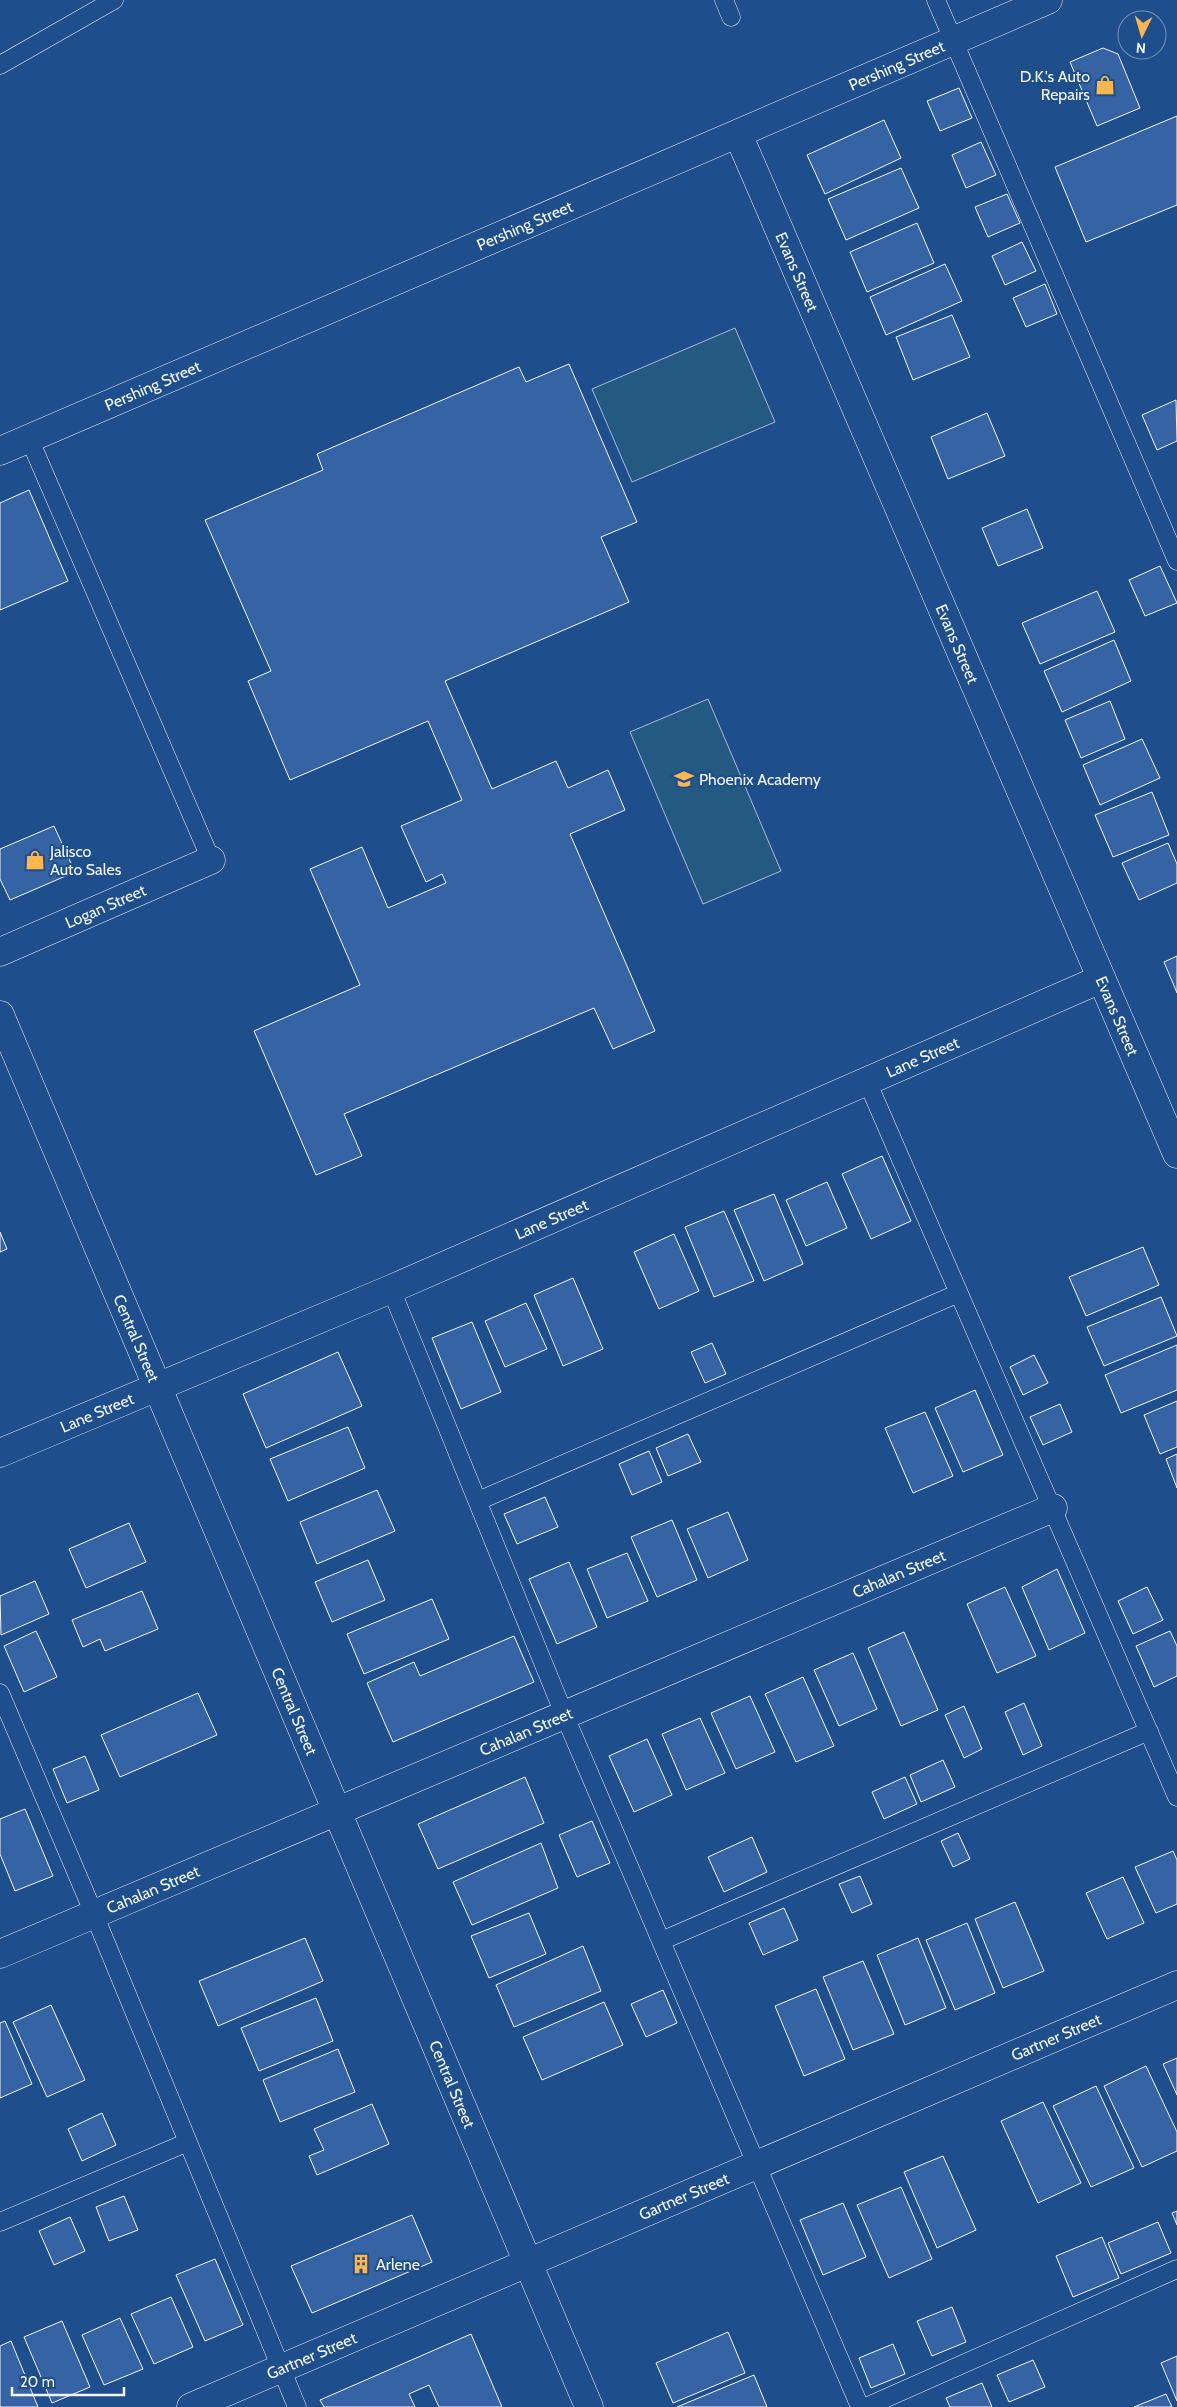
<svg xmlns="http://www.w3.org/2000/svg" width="1177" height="2407" font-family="Cabin,sans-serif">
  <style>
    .green { fill: #245a82; stroke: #a8bbd7 }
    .building { fill: #3563a3; stroke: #f2f6ff }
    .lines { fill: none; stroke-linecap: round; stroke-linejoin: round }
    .lane-casing { stroke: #f2f6ff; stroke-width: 19 }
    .street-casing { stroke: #f2f6ff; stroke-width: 29 }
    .secondary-casing { stroke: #f2f6ff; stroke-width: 29 }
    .lane { stroke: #1f4e8c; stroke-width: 18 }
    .street { stroke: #1f4e8c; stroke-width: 28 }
    .secondary { stroke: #1f4e8c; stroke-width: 28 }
    .labels { text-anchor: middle; stroke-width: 4; stroke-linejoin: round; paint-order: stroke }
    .street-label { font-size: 16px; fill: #f2f6ff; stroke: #1f4e8c }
    .poi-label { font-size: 16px; fill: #f2f6ff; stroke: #1f4e8c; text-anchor: start }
  </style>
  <rect width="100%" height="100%" fill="#1f4e8c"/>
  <path class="green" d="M735 328 775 422 632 482 592 389Z
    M708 699 781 871 703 904 630 732Z"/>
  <path class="building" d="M1103 48 1118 54 1140 108 1097 126 1070 62Z
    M959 88 972 118 940 131 927 101Z
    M1177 116V205L1086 242 1055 167Z
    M884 120 901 158 825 194 807 155Z
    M981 142 996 175 966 188 952 155Z
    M901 168 919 208 846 240 828 199Z
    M1007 194 1020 223 988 237 975 207Z
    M917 223 934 263 867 292 850 252Z
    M1022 242 1036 271 1005 285 992 256Z
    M945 264 962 301 886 335 870 297Z
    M1045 284 1057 314 1026 327 1013 298Z
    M952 315 970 357 913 380 896 337Z
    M569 364 637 522 601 537 629 602 445 681 492 789 556 761 568 788 608 770 625 810 570 834 655 1031 613 1049 594 1008 344 1114 362 1156 316 1175 254 1031 360 985 310 869 362 847 388 908 446 883 442 874 426 882 401 826 462 800 428 721 290 780 248 681 271 671 205 520 323 470 317 454 519 367 526 382Z
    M1176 400 1177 441 1157 450 1142 415Z
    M987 413 1005 456 948 479 931 437Z
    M29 490 68 581 0 610V503Z
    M1027 509 1043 548 998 566 982 528Z
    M1160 566 1177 603 1145 616 1129 580Z
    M1097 591 1115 632 1040 664 1022 623Z
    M1114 640 1131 681 1062 712 1044 671Z
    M1110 701 1125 739 1081 758 1065 720Z
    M1142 739 1160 778 1100 805 1083 765Z
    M1152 792 1169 835 1113 857 1095 815Z
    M54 826 75 872 10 900 0 879V849Z
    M1168 843 1177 864V883L1139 900 1122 863Z
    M1177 956V993L1164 962Z
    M882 1156 911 1221 871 1239 842 1174Z
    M827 1182 847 1228 806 1246 786 1200Z
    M774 1194 803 1264 764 1281 734 1210Z
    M724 1211 754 1281 714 1297 685 1227Z
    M0 1232 7 1249 0 1252Z
    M674 1234 699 1291 659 1309 634 1252Z
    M1143 1247 1159 1285 1086 1316 1069 1277Z
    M573 1278 603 1349 563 1366 534 1295Z
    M1161 1297 1177 1336 1104 1366 1087 1327Z
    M526 1303 547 1349 505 1367 485 1321Z
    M472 1322 501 1392 461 1409 432 1338Z
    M712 1343 726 1374 705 1383 691 1352Z
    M1177 1345V1390L1121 1413 1105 1375Z
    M338 1352 362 1406 266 1448 243 1394Z
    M1034 1355 1048 1383 1023 1395 1010 1367Z
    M975 1390 1003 1455 963 1472 935 1408Z
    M1177 1401V1447L1160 1454 1144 1415Z
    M1060 1404 1072 1432 1043 1445 1030 1417Z
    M925 1412 953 1476 913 1493 885 1428Z
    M348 1427 365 1468 288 1501 270 1459Z
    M688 1434 701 1462 668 1476 656 1448Z
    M649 1451 662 1482 632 1495 619 1464Z
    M1177 1454V1488L1166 1459Z
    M377 1490 395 1531 317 1564 300 1522Z
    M545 1497 558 1527 517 1544 504 1514Z
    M728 1512 748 1560 708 1578 687 1529Z
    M672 1520 697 1580 657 1597 631 1537Z
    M129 1523 146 1562 86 1588 69 1549Z
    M627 1553 648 1601 607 1618 587 1569Z
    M368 1560 385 1600 332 1622 315 1582Z
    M569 1562 597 1627 557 1644 529 1579Z
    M1057 1569 1085 1633 1049 1650 1022 1587Z
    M35 1581 49 1614 1 1635 0 1596Z
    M1005 1587 1036 1656 997 1673 967 1604Z
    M1147 1587 1163 1620 1133 1634 1118 1601Z
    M142 1591 158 1629 105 1651 100 1639 83 1647 72 1620Z
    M432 1599 449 1639 364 1674 347 1634Z
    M36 1631 57 1677 24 1692 4 1646Z
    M1170 1631 1177 1646V1676L1154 1687 1136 1646Z
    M904 1632 938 1710 901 1726 868 1648Z
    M514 1636 534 1682 393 1742 367 1683 414 1662 420 1676Z
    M853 1653 877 1709 839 1726 814 1670Z
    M803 1677 834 1746 796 1762 765 1694Z
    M198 1693 217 1735 120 1777 101 1735Z
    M750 1696 775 1752 736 1769 711 1713Z
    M1024 1703 1042 1746 1023 1755 1005 1712Z
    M964 1706 982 1749 964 1758 945 1715Z
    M700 1718 725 1773 686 1790 662 1734Z
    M647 1739 672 1795 634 1812 609 1756Z
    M85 1756 99 1790 67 1803 53 1769Z
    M943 1760 955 1787 921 1802 910 1775Z
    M525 1777 544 1823 438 1869 418 1824Z
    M905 1777 917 1804 884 1819 872 1792Z
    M25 1809 53 1876 15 1891 0 1854V1819Z
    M592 1821 610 1863 577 1877 559 1835Z
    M958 1833 970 1859 953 1867 941 1841Z
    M752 1837 767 1872 724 1892 708 1857Z
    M541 1843 558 1888 472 1925 453 1882Z
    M1173 1851 1177 1860V1904L1156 1913 1135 1867Z
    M860 1876 872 1904 852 1913 839 1884Z
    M1123 1877 1144 1923 1107 1939 1086 1893Z
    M1015 1902 1044 1971 1003 1988 975 1919Z
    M784 1908 798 1940 763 1955 749 1923Z
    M529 1913 546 1954 489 1978 471 1936Z
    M967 1923 995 1993 955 2010 926 1940Z
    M305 1938 323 1981 218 2026 199 1981Z
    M918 1938 946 2008 905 2025 877 1955Z
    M583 1946 601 1991 514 2027 496 1985Z
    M863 1961 894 2034 853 2050 823 1977Z
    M816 1989 845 2059 804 2076 775 2006Z
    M663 1990 677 2023 646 2037 631 2004Z
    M316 1998 333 2041 259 2071 241 2028Z
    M604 2002 623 2045 542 2080 523 2037Z
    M51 2005 85 2080 47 2097 13 2022Z
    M5 2021 32 2084 0 2098V2023Z
    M338 2049 355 2092 280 2122 263 2080Z
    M1177 2058V2095L1163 2064Z
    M1146 2066 1177 2132V2151L1142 2167 1104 2086Z
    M1096 2086 1134 2168 1091 2187 1053 2106Z
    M1043 2102 1081 2183 1038 2203 1001 2121Z
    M372 2104 389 2144 317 2175 309 2156 324 2150 314 2129Z
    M102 2113 116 2145 82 2161 68 2129Z
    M943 2156 976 2230 937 2248 904 2172Z
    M901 2187 932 2259 889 2278 857 2205Z
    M124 2196 138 2230 109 2241 96 2207Z
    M843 2203 866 2257 823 2275 800 2220Z
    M1177 2211V2225L1172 2213Z
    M412 2215 432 2262 312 2313 291 2266Z
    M70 2217 85 2251 54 2265 39 2231Z
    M1158 2222 1171 2253 1121 2274 1108 2243Z
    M1102 2237 1119 2278 1073 2297 1056 2256Z
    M215 2259 243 2325 205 2341 176 2275Z
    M171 2297 193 2347 154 2364 131 2314Z
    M952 2307 966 2342 932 2356 917 2321Z
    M120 2318 143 2369 104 2385 82 2335Z
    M62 2321 90 2387 52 2403 24 2337Z
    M728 2332 745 2373 673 2403 656 2363Z
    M471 2334 502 2407H439L429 2385 409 2394 415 2407H324L320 2400Z
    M11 2341 38 2407H0V2346Z
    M893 2344 905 2374 871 2388 859 2358Z
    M1177 2356V2401L1161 2363Z
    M1033 2360 1045 2387 1009 2402 997 2375Z
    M754 2375 767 2407H677Z
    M982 2383 992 2407H950L946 2398Z
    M1166 2394 1172 2407H1134Z"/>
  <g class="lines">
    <defs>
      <path id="lane" d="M724 0 731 17
        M936 0 1177 561
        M0 65 114 0
        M29 438 211 860
        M867 1081 1177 1797
        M391 1289 564 1714 860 2407
        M478 1501 959 1293
        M0 1693 94 1914 297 2407
        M661 1941 1149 1731
        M0 2222 188 2142
        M866 2407 1177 2269"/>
      <g id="street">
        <path id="s1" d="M738 134 1177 1154"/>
        <path id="s2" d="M0 451 1048 0"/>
        <path id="s3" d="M0 952 211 860"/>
        <path id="s4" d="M0 1453 391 1289 1101 979"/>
        <path id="s5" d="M0 1954 1053 1508"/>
        <path id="s6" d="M191 2407 1177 1985"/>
      </g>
      <g id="secondary">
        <path id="s7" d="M0 1015 589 2407"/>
      </g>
    </defs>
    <use href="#lane" class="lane-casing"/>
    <use href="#street" class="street-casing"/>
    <use href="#secondary" class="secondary-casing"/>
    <use href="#lane" class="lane"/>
    <use href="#street" class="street"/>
    <use href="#secondary" class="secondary"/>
  </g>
  <defs>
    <symbol id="shop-bare" viewBox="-9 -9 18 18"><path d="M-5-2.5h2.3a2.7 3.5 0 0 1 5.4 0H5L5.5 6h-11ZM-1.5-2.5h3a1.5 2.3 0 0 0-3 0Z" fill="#ffb74d" stroke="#1f4e8c" stroke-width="2.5" paint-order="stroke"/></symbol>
    <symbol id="school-bare" viewBox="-9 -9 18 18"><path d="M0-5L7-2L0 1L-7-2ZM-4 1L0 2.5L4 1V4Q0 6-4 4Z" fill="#ffb74d" stroke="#1f4e8c" stroke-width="2.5" paint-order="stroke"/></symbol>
    <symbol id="building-bare" viewBox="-9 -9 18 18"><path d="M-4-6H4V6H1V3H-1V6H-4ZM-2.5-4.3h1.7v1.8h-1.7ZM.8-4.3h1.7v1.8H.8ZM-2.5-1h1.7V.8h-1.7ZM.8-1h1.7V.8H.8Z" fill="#ffb74d" stroke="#1f4e8c" stroke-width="2.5" paint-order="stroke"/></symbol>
  </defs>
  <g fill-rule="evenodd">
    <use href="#shop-bare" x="1091" y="71" width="28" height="28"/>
    <use href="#school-bare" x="670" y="765" width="28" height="28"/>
    <use href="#shop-bare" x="21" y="846" width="28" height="28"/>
    <use href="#building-bare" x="347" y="2250" width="28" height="28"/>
  </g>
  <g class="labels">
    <g class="street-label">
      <text dy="6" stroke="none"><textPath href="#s2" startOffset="976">Pershing Street</textPath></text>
      <text dy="6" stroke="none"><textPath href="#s2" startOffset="571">Pershing Street</textPath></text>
      <text dy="6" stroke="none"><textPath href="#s1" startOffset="150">Evans Street</textPath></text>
      <text dy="6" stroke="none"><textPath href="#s2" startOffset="166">Pershing Street</textPath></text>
      <text dy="6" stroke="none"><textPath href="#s1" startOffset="555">Evans Street</textPath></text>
      <text dy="6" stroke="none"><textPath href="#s3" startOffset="115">Logan Street</textPath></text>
      <text dy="6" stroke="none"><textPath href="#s1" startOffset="960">Evans Street</textPath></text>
      <text dy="6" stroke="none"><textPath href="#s4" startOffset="1004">Lane Street</textPath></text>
      <text dy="6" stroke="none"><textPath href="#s4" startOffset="599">Lane Street</textPath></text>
      <text dy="6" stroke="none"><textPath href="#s7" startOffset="351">Central Street</textPath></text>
      <text dy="6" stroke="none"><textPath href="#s4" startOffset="105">Lane Street</textPath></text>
      <text dy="6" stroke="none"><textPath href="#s5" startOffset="976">Cahalan Street</textPath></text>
      <text dy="6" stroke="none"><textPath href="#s7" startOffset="756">Central Street</textPath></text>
      <text dy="6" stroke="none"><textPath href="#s5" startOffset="571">Cahalan Street</textPath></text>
      <text dy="6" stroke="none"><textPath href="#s5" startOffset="166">Cahalan Street</textPath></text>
      <text dy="6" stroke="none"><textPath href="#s6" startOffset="941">Gartner Street</textPath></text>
      <text dy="6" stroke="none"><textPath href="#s7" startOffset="1161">Central Street</textPath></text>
      <text dy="6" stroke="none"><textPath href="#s6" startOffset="536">Gartner Street</textPath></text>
      <text dy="6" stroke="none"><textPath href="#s6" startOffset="131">Gartner Street</textPath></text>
    </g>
    <g class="poi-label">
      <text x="1090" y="82" text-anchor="end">D.K.'s Auto<tspan x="1090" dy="18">Repairs</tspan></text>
      <text x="699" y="785">Phoenix Academy</text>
      <text x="50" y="857">Jalisco<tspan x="50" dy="18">Auto Sales</tspan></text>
      <text x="376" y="2270">Arlene</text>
    </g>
  </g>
  <g transform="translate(1142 35) rotate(185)"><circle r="24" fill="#1f4e8c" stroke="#7391ba"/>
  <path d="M0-4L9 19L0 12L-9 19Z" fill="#ffb74d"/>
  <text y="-8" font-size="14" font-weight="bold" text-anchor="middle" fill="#f2f6ff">N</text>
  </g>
  <path d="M12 2387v8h112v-8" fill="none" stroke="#f2f6ff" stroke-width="2.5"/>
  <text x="20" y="2387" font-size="15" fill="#f2f6ff" stroke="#1f4e8c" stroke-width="4" paint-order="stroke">20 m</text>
</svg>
